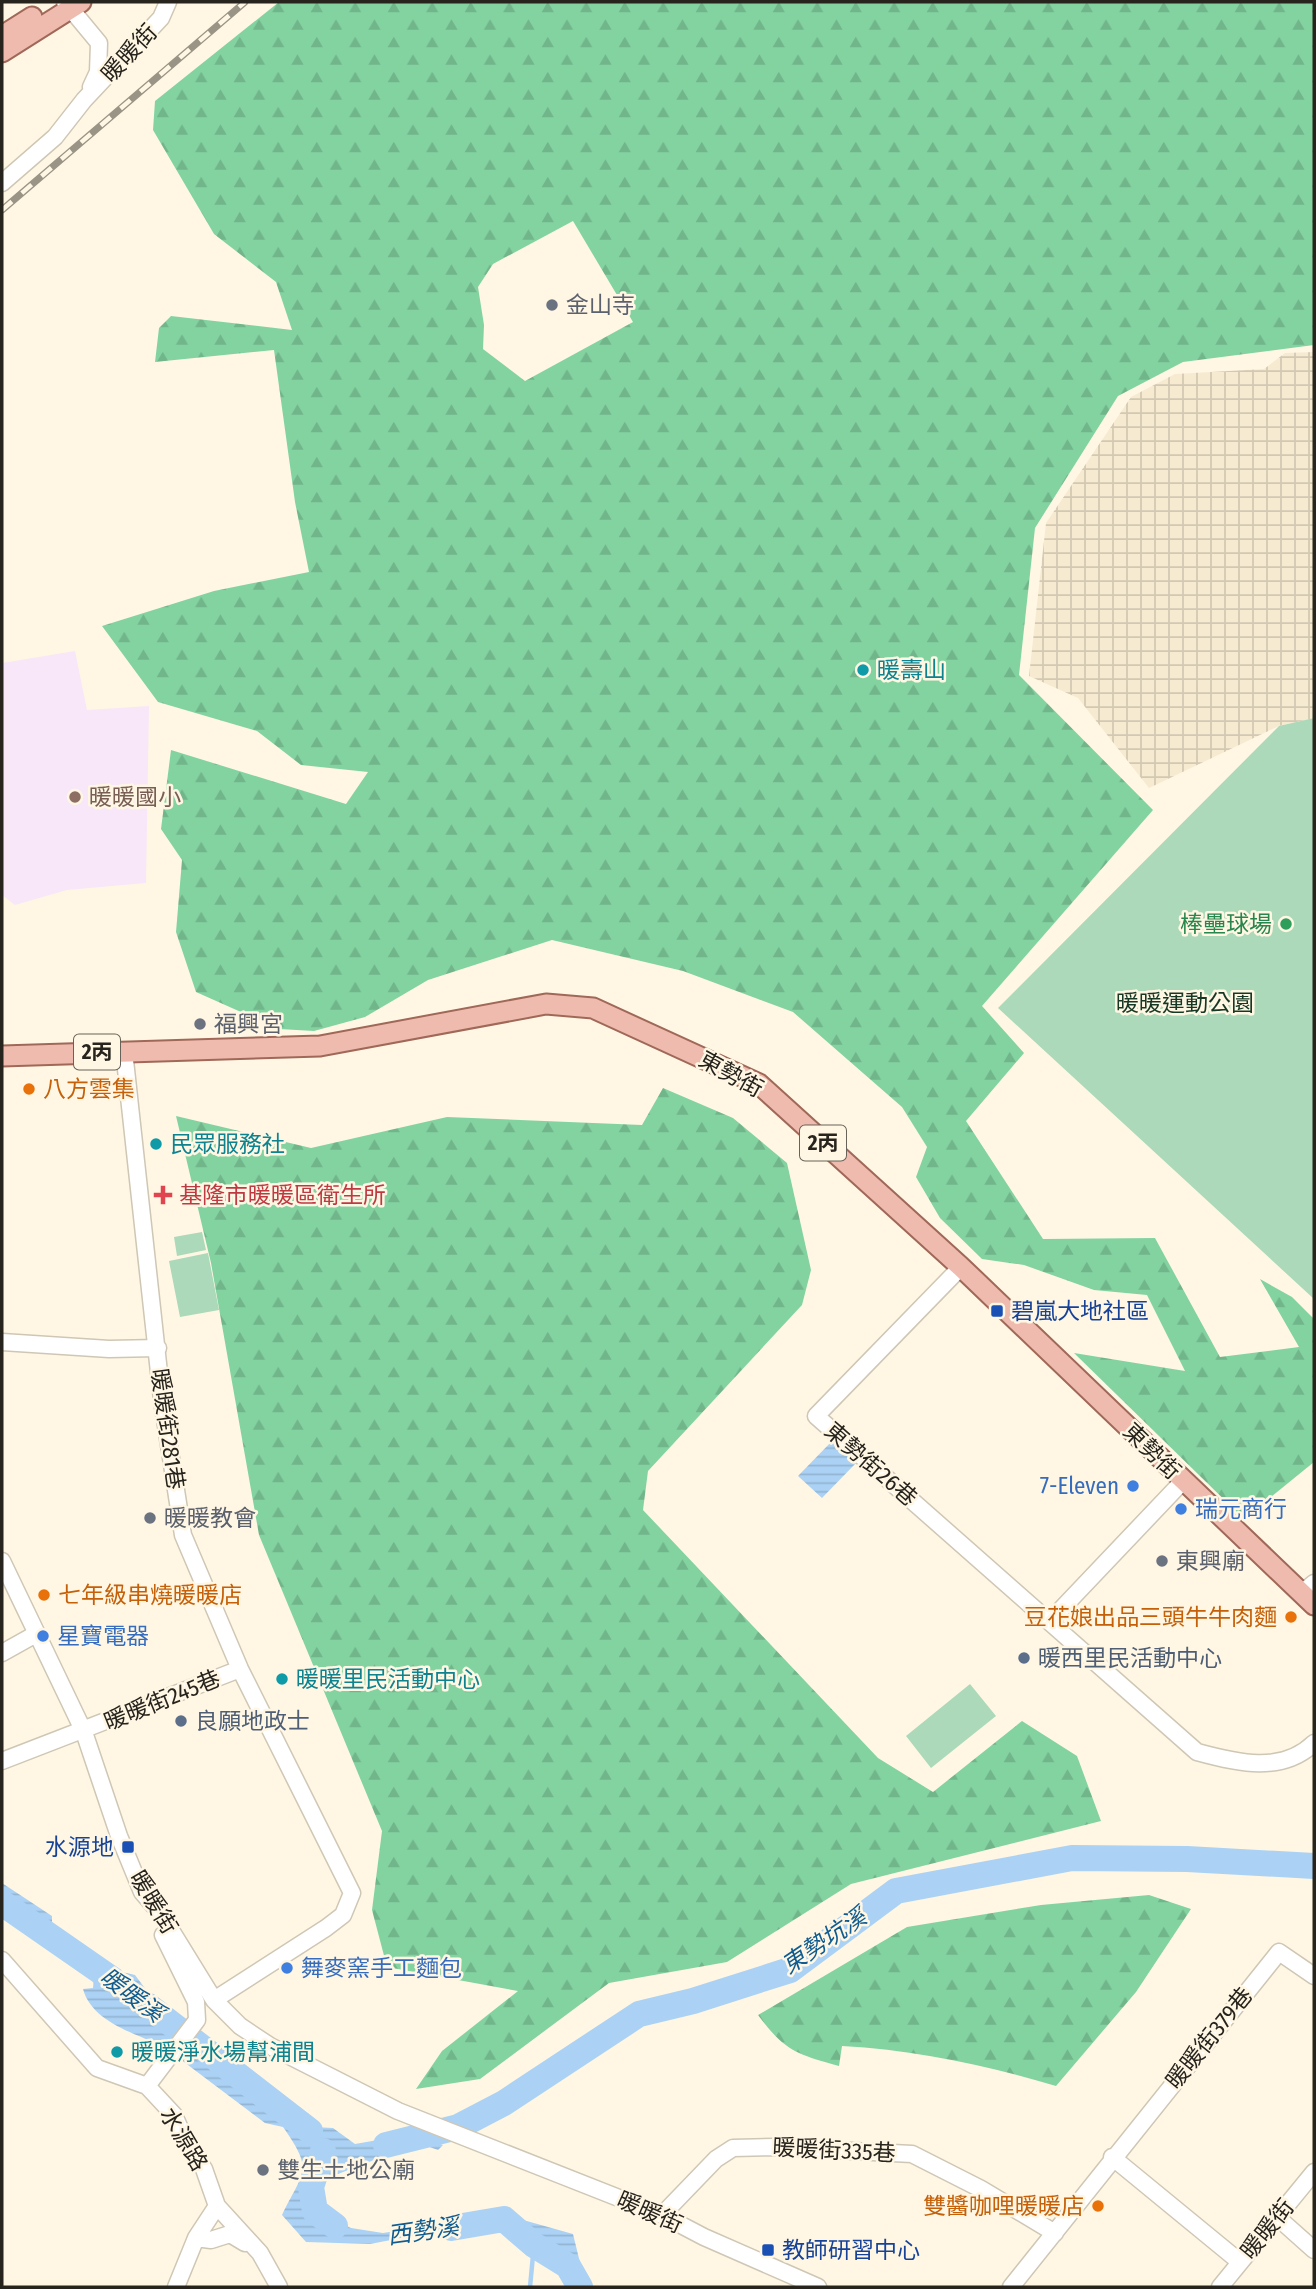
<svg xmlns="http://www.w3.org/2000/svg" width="1316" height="2289" font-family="'Fira Sans Condensed','Noto Sans TC',sans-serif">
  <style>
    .industrial { fill: url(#industrial-grid) }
    .education { fill: #f8e7f8 }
    .green { fill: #abd9ba }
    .forest { fill: url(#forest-firs); fill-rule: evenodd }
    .water { fill: url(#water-rules) }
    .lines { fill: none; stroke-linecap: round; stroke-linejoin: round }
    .stream { stroke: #abd2f5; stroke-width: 4.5 }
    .river { stroke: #abd2f5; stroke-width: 26 }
    .minor-casing { stroke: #cfc7b5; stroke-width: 19 }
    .major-casing { stroke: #a06858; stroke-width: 23 }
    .minor { stroke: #fff; stroke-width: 16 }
    .major { stroke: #eebbae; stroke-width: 19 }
    .rail-casing { stroke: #999486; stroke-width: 7 }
    .rail { stroke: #fff7e4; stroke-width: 4.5; stroke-dasharray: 13; stroke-linecap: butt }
    .worship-dot { fill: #6b7280; stroke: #fff7e4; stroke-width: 2.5 }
    .culture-dot { fill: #0f9aa8; stroke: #fff7e4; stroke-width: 2.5 }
    .education-dot { fill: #8d6e63; stroke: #fff7e4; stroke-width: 2.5 }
    .leisure-dot { fill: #2e9e5b; stroke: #fff7e4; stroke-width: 2.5 }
    .food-dot { fill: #e8710a; stroke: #fff7e4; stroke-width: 2.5 }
    .health-dot { fill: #e0444e; stroke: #fff7e4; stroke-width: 2.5 }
    .transit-dot { fill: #1a4fb4; stroke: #fff7e4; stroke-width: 2.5 }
    .shop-dot { fill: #3f7fe0; stroke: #fff7e4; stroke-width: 2.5 }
    .service-dot { fill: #5c6f8a; stroke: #fff7e4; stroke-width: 2.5 }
    .labels { text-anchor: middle; stroke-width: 5; stroke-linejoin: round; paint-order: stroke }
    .shield { fill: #fff7e4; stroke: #676359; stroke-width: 2 }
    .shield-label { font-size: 21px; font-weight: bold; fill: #26241d }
    .street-label { font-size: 23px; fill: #26241d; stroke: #fff7e4 }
    .worship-label { font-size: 23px; fill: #5b616d; stroke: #fff7e4; text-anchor: start }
    .culture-label { font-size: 23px; fill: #0d838f; stroke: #fff7e4; text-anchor: start }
    .education-label { font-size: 23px; fill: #785e54; stroke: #fff7e4; text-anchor: start }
    .leisure-label { font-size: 23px; fill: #27864d; stroke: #fff7e4; text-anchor: end }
    .park-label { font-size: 23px; fill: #153723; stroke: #fff7e4 }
    .food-label { font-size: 23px; fill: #c56008; stroke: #fff7e4; text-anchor: start }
    .health-label { font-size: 23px; fill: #be3a42; stroke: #fff7e4; text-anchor: start }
    .transit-label { font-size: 23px; fill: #164399; stroke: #fff7e4; text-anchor: start }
    .shop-label { font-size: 23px; fill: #366cbe; stroke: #fff7e4; text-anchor: start }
    .service-label { font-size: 23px; fill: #4e5e75; stroke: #fff7e4; text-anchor: start }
    .water-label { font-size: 24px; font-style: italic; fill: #105c90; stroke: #fff7e4 }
  </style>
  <defs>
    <pattern id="industrial-grid" width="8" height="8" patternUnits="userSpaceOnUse" patternTransform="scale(1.75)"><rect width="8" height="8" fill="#f6ebd1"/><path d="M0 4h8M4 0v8" fill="none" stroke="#d3c9b3"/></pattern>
    <pattern id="forest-firs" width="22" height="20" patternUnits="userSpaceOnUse" patternTransform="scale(1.75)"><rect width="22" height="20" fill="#83d3a1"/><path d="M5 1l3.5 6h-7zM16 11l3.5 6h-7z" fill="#71b58a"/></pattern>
    <pattern id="water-rules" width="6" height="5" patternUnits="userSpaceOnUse" patternTransform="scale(1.75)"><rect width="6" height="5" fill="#abd2f5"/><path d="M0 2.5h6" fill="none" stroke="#93b4d2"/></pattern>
  </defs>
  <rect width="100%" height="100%" fill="#fff7e4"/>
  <path class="industrial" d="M1314 352V718L1279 726 1149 788 1078 698 1029 676 1046 523 1131 397 1175 374 1264 369 1285 353Z"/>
  <path class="education" d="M75 651 87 710 149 706 146 883 67 890 15 905 2 895V663Z"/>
  <path class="green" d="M1314 718V1299L998 1008 1279 726Z
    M202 1232 206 1250 177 1256 174 1237Z
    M208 1253 219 1310 180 1317 169 1261Z
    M970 1684 996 1716 931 1768 906 1736Z"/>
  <path class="forest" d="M279 2H1314V345L1183 362 1118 396 1035 528 1019 675 1153 810 982 1006 1024 1053 966 1121 1043 1239 1155 1238 1220 1357 1299 1347 1260 1279 1292 1297 1314 1319V1462L1244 1519 1074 1353 1185 1371 1147 1295 1094 1290 1024 1265 982 1259 940 1218 916 1177 927 1147 902 1107 793 1012 683 971 552 940 428 980 365 1017 314 1031 279 1029 196 992 176 932 182 860 161 829 171 750 346 804 368 772 301 765 257 731 158 702 102 626 214 591 309 572 295 502 274 350 155 362 159 328 171 316 292 330 276 282 214 234 153 130 155 101ZM573 221 633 322 525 381 483 349 484 325 478 287 493 264Z
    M663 1088 733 1118 787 1163 811 1270 802 1305 648 1471 643 1510 878 1758 933 1792 1022 1721 1077 1756 1101 1821 851 1884 727 1962 609 1983 480 2079 416 2089 442 2051 518 1991 387 1967 372 1910 382 1831 259 1535 211 1263 176 1116 311 1148 447 1117 642 1125Z
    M1149 1895 1191 1909 1136 1992 1056 2086C985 2065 916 2050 842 2046L839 2066C796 2054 785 2051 758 2015L907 1927 1041 1905Z"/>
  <path class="water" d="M833 1440 856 1463 822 1498 798 1476Z
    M2 1883 52 1916V1929L71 1954 104 1968 135 1975 180 2035 168 2048C139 2035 92 2023 83 1989L93 1988 94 1977 52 1949 41 1923 15 1899 2 1897Z
    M191 2043 276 2110 308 2113 314 2127 333 2128 355 2144 412 2134 443 2145 438 2150 418 2143 307 2186 306 2191 324 2215 351 2228 383 2233 502 2214 573 2234 586 2287H570L507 2218 370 2244 306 2242 282 2215C304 2170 314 2171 283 2127L265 2123 180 2059Z"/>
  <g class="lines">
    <path class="stream" d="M530 2287 534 2245"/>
    <path class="river" d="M2 1903 113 1980
      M147 2005 310 2131
      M386 2145 458 2127 504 2103 639 2014 693 2001 790 1970 896 1891 1072 1858 1187 1859 1314 1866
      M323 2151 311 2187 315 2211 335 2226
      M451 2228 504 2219 534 2245 568 2266 580 2287"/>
    <defs>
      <path id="minor" d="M65 2 99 43 98 72 91 87
        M2 183 55 137 84 100 161 18 168 2
        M124 1051 162 1400 183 1535 240 1669 352 1893 343 1915 326 1928 214 2000
        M961 1267 816 1416 1197 1752C1237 1763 1282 1774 1314 1743
        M2 1342 109 1349 158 1348
        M2 1561 84 1732 119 1836 142 1892 161 1914 214 2000 240 2026 270 2046 398 2111 662 2215 704 2237 818 2287
        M1302 1593 1314 1583
        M1050 1621 1183 1481
        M2 1653 36 1634
        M2 1761 240 1669
        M2 1960 97 2068 147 2086 174 2115 186 2142 204 2169 217 2206 260 2253 279 2287
        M147 2086 197 2020 196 2002 163 1935
        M1112 2157 1240 2262
        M662 2215 716 2159 733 2148 774 2147 912 2154 981 2189 1055 2233
        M1277 2217 1314 2250
        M196 2238 211 2240 230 2234 245 2243
        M176 2287 196 2238 217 2206
        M1011 2287 1279 1952 1314 1976
        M1220 2287 1314 2172"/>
      <path id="major" d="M2 36 32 17
        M2 52 81 2
        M2 1056 320 1046 546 1004 593 1008 759 1084 961 1267 1314 1605"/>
    </defs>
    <use href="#minor" class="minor-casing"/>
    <use href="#major" class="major-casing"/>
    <use href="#minor" class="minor"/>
    <use href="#major" class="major"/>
    <defs>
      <path id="rail" d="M2 210 245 2"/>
    </defs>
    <use href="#rail" class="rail-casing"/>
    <use href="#rail" class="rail"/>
  </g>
  <g class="worship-dot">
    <circle cx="552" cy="305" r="7"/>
    <circle cx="200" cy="1024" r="7"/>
    <circle cx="150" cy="1518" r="7"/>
    <circle cx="1162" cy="1561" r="7"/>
    <circle cx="263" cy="2170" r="7"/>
  </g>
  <g class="culture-dot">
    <circle cx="863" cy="670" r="7"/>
    <circle cx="156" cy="1144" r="7"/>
    <circle cx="282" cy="1679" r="7"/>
    <circle cx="117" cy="2052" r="7"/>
  </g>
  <circle class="education-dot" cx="75" cy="797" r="7"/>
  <circle class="leisure-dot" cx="1286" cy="924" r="7"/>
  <g class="food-dot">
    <circle cx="29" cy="1089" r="7"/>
    <circle cx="44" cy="1595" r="7"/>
    <circle cx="1291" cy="1617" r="7"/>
    <circle cx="1098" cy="2206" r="7"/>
  </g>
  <path class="health-dot" d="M159.5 1184.5h7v7h7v7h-7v7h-7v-7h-7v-7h7z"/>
  <g class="transit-dot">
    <rect x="990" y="1304" width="14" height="14" rx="3.5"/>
    <rect x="121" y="1840" width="14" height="14" rx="3.5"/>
    <rect x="761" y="2243" width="14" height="14" rx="3.5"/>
  </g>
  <g class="shop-dot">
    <circle cx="1133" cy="1486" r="7"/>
    <circle cx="1181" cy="1509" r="7"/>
    <circle cx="43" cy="1636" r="7"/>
    <circle cx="287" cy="1968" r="7"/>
  </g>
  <g class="service-dot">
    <circle cx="1024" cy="1658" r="7"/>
    <circle cx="181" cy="1721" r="7"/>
  </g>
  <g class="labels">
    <g class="shield">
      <rect x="74" y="1034.5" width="46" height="35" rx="5"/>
      <rect x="800" y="1125.5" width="46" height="35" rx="5"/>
    </g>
    <g class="shield-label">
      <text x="97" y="1059">2丙</text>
      <text x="823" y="1150">2丙</text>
    </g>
    <g class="street-label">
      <text transform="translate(129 53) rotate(-47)" y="8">暖暖街</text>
      <text transform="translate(731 1074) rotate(29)" y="8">東勢街</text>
      <text transform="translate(168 1429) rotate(82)" y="8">暖暖街281巷</text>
      <text transform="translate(1152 1451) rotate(44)" y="8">東勢街</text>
      <text transform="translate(871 1464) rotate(41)" y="8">東勢街26巷</text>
      <text transform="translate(162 1700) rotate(-22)" y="8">暖暖街245巷</text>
      <text transform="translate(154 1902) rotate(59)" y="8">暖暖街</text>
      <text transform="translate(1209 2038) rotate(-51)" y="8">暖暖街379巷</text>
      <text transform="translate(184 2139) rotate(59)" y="8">水源路</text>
      <text transform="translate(834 2150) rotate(3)" y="8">暖暖街335巷</text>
      <text transform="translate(650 2212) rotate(24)" y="8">暖暖街</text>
      <text transform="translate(1267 2229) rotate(-51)" y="8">暖暖街</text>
    </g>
    <g class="worship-label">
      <text x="566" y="313">金山寺</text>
      <text x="214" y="1032">福興宮</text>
      <text x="164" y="1526">暖暖教會</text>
      <text x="1176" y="1569">東興廟</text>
      <text x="277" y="2178">雙生土地公廟</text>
    </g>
    <g class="culture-label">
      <text x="877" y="678">暖壽山</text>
      <text x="170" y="1152">民眾服務社</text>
      <text x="296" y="1687">暖暖里民活動中心</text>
      <text x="131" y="2060">暖暖淨水場幫浦間</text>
    </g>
    <g class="education-label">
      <text x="89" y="805">暖暖國小</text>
    </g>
    <g class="leisure-label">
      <text x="1272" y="932">棒壘球場</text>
    </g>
    <g class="park-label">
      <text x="1185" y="1011">暖暖運動公園</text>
    </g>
    <g class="food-label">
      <text x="43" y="1097">八方雲集</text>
      <text x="58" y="1603">七年級串燒暖暖店</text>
      <text x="1277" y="1625" text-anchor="end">豆花娘出品三頭牛牛肉麵</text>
      <text x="1084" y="2214" text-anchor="end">雙醬咖哩暖暖店</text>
    </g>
    <g class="health-label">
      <text x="179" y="1203">基隆市暖暖區衛生所</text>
    </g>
    <g class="transit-label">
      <text x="1011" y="1319">碧嵐大地社區</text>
      <text x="114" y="1855" text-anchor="end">水源地</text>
      <text x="782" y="2258">教師研習中心</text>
    </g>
    <g class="shop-label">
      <text x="1119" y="1494" text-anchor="end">7-Eleven</text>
      <text x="1195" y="1517">瑞元商行</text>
      <text x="57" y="1644">星寶電器</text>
      <text x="301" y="1976">舞麥窯手工麵包</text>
    </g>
    <g class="service-label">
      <text x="1038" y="1666">暖西里民活動中心</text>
      <text x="195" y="1729">良願地政士</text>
    </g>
    <g class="water-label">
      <text transform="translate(824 1941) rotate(-34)" y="8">東勢坑溪</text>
      <text transform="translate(132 1995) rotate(37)" y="8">暖暖溪</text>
      <text transform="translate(423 2231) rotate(-8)" y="8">西勢溪</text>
    </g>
  </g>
  <rect width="1316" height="2289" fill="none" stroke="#26241d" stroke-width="7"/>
</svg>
